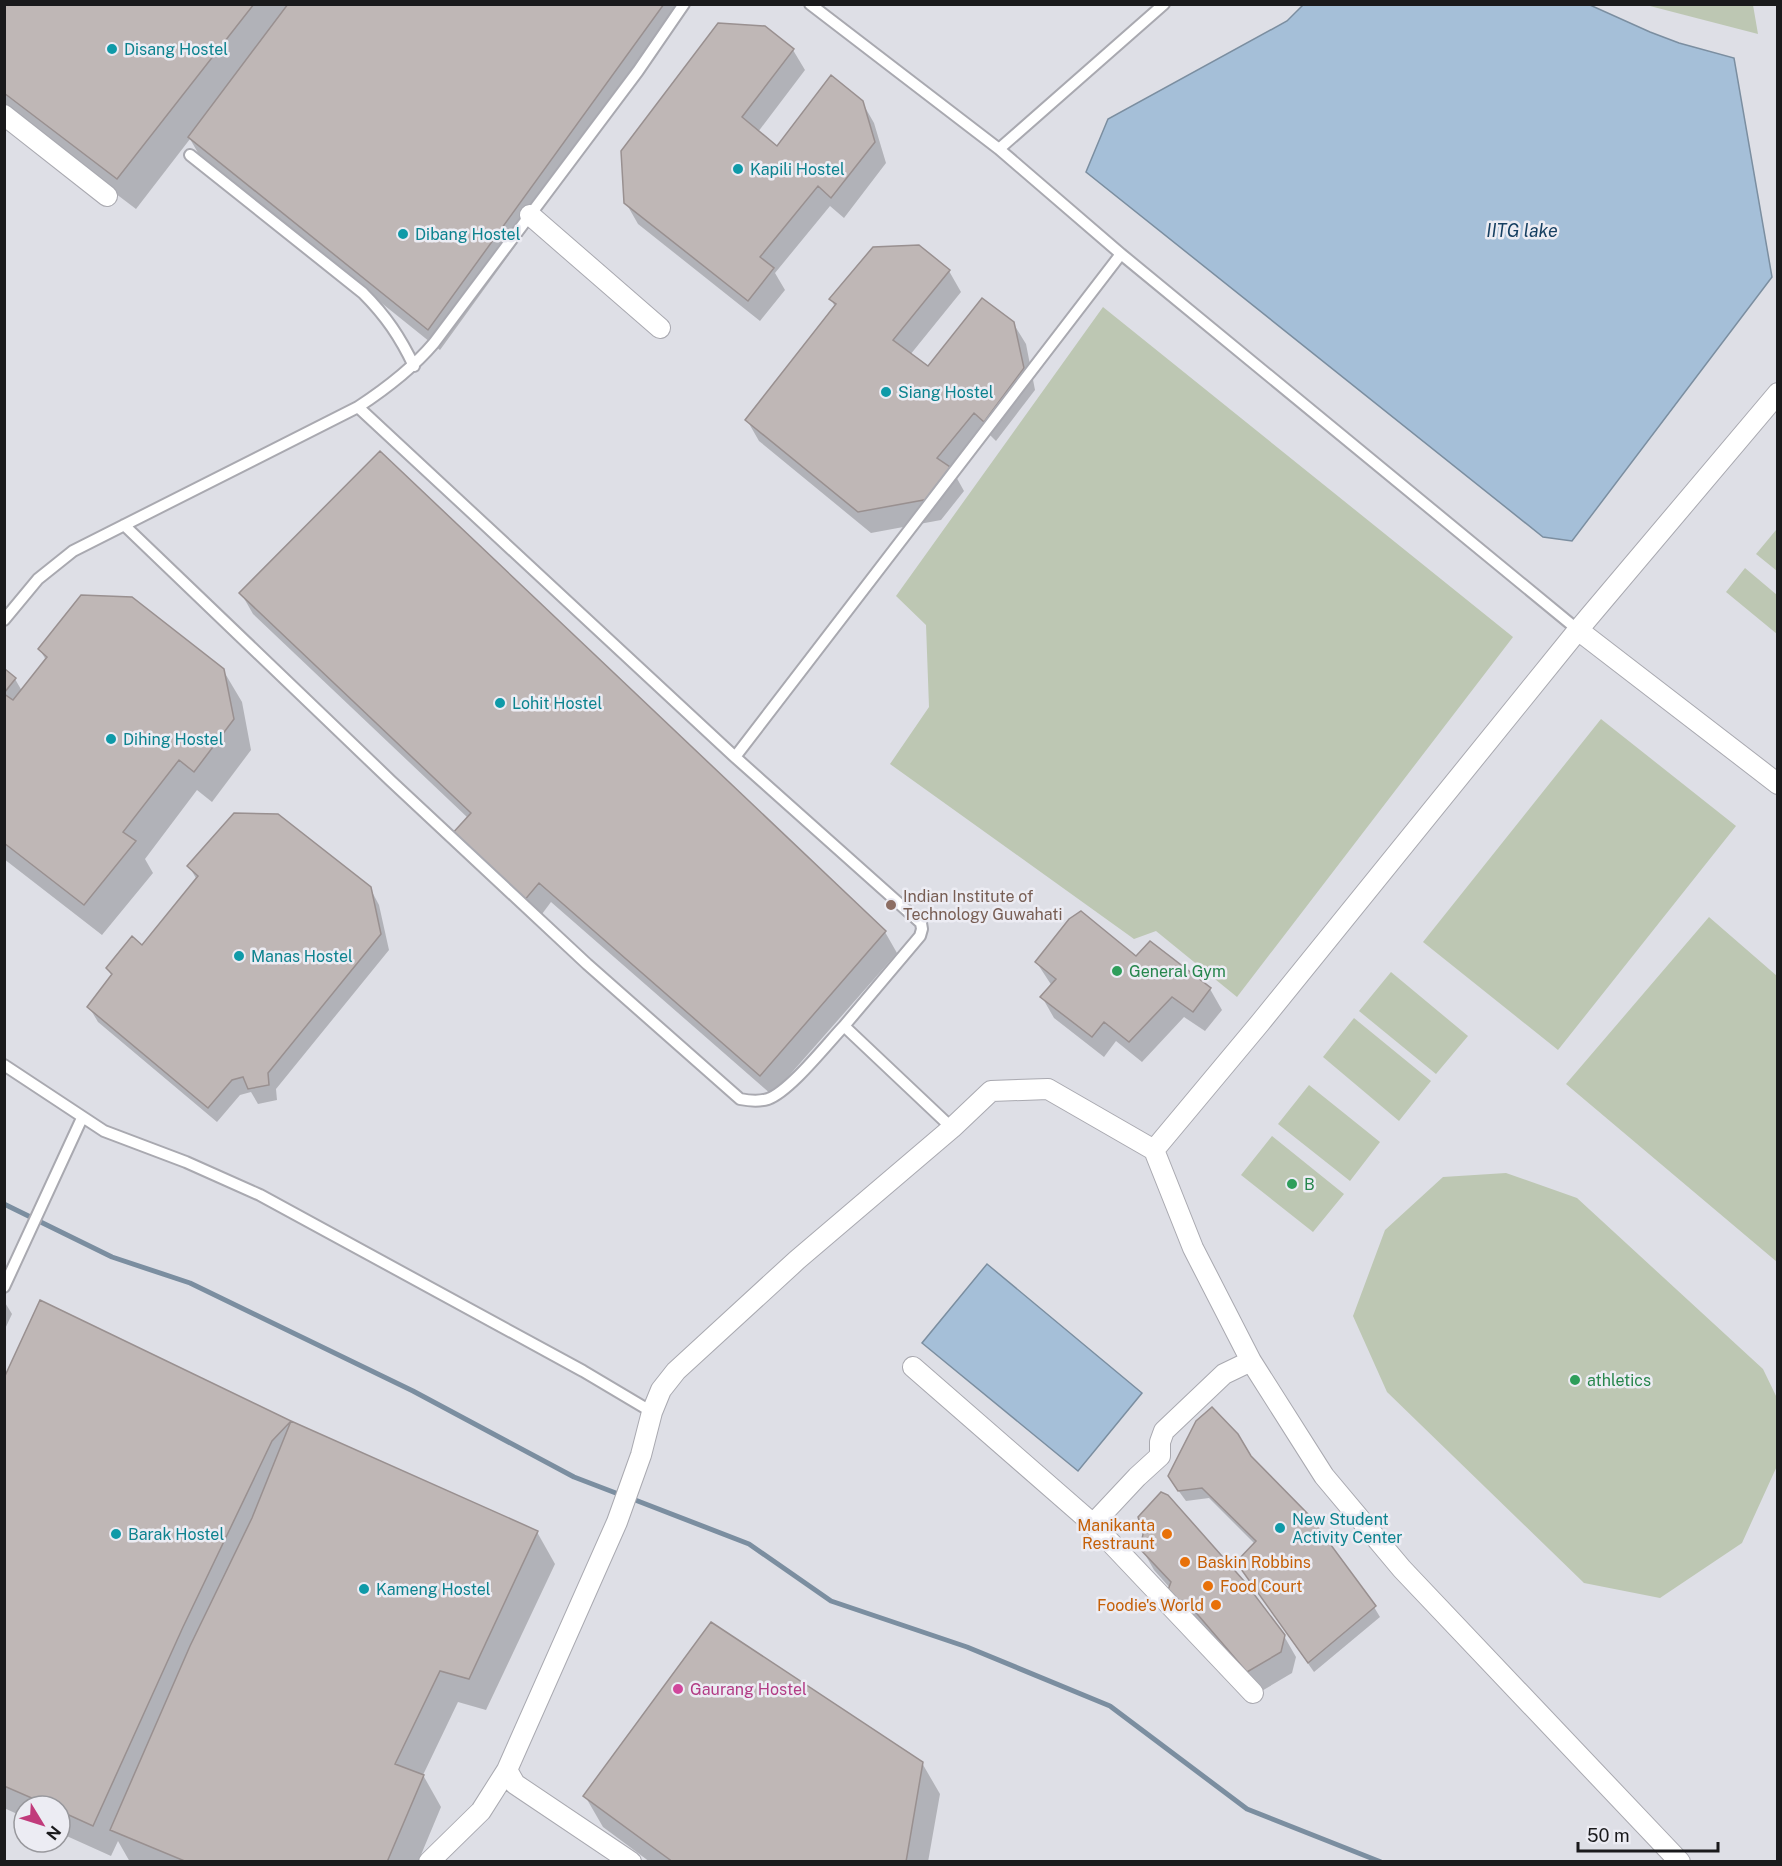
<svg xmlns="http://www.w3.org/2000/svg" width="1782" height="1866" font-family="'Public Sans',sans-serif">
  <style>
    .green { fill: #bdc7b3 }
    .water { fill: #a5bfd8; stroke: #7b8ea0; stroke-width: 1.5 }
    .shadow { fill: #0003 }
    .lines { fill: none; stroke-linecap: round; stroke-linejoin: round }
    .stream { stroke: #7b8ea0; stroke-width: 5 }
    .building { fill: #bfb7b6; stroke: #999090; stroke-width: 1.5 }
    .lane-casing { stroke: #a9a9b0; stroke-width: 14 }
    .street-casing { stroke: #a9a9b0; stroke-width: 22 }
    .lane { stroke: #fff; stroke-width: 10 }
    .street { stroke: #fff; stroke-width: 20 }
    .culture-dot { fill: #0f9aa8; stroke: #ececf3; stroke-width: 2 }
    .education-dot { fill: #8d6e63; stroke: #ececf3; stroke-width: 2 }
    .leisure-dot { fill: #2e9e5b; stroke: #ececf3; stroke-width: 2 }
    .food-dot { fill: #e8710a; stroke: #ececf3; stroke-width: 2 }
    .hotel-dot { fill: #d1479c; stroke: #ececf3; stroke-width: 2 }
    .labels { text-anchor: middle; stroke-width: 5; stroke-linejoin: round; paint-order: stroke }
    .culture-label { font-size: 16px; fill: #0d838f; stroke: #ececf3; text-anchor: start }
    .education-label { font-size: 16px; fill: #785e54; stroke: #ececf3; text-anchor: start }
    .leisure-label { font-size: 16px; fill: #27864d; stroke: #ececf3; text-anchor: start }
    .food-label { font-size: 16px; fill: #c56008; stroke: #ececf3; text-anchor: end }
    .hotel-label { font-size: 16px; fill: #b23c85; stroke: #ececf3; text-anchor: start }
    .water-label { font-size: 18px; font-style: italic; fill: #163f61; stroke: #ececf3 }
  </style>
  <rect width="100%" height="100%" fill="#dedfe6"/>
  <path class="green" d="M1646 5H1753L1758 34Z
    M1103 307 1513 637 1237 997 1156 931 1134 939 890 764 929 707 926 625 896 596Z
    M1776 530 1778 531 1777 571 1756 554Z
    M1745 568 1777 595V634L1726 592Z
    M1601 719 1736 826 1558 1050 1423 942Z
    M1709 917 1777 976V1262L1566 1084Z
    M1391 972 1468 1036 1436 1074 1359 1011Z
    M1354 1018 1431 1081 1399 1121 1323 1057Z
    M1309 1085 1380 1142 1350 1181 1278 1124Z
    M1272 1136 1344 1194 1313 1232 1241 1175Z
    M1506 1173 1577 1198 1763 1369 1777 1398V1466L1742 1543 1660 1598 1584 1583 1387 1392 1353 1316 1385 1230 1443 1177Z"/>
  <path class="water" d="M1303 5H1590L1650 32 1679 43 1734 58 1772 277 1572 541 1543 537 1086 172 1108 119 1287 21Z
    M987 1264 1142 1393 1078 1471 922 1343Z"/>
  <path class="shadow" d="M4 4H691L440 350 201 158 190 139 136 209 4 109Z
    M793 50 805 70 758 132 777 148 862 102 874 123 886 163 844 218 830 206 775 273 785 290 760 321 638 224 626 203Z
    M949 271 961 292 910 355 928 368 1013 323 1026 344 1035 390 996 441 987 432 954 473 964 491 941 520 871 533 759 441 747 420 835 307 831 299Z
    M241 593 885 932 897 953 772 1095 551 902 536 922 468 818 253 614Z
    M40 650 223 670 242 702 251 750 212 802 197 790 145 859 153 873 102 935 4 859V673L15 679 22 691 46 660Z
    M189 866 370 888 379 905 389 950 276 1089 277 1100 258 1104 251 1092 240 1095 217 1122 98 1022 89 1007 112 976 107 968 142 947 197 880Z
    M1136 958 1210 989 1222 1010 1205 1031 1184 1017 1142 1062 1116 1041 1104 1057 1054 1018 1042 997 1052 986 1037 963Z
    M4 1301 12 1314 4 1331Z
    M40 1302 290 1423 537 1532 555 1564 486 1710 458 1702 423 1775 441 1807 418 1862H130L118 1841 111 1856 60 1833V1806H24V1817L4 1808V1381Z
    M1250 1457 1374 1607 1380 1617 1314 1672 1244 1572 1255 1544 1209 1498 1186 1501 1175 1486Z
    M1142 1549 1284 1636 1296 1657 1292 1673 1260 1692 1200 1622 1189 1621 1170 1588 1154 1570Z
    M922 1763 940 1794 928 1862H650L603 1827 585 1796Z"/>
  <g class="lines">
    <path class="stream" d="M4 1204 112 1257 190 1283 413 1391 574 1477 621 1495
      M630 1498 749 1544 831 1601 967 1647 1110 1706 1247 1809 1381 1862"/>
  </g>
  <path class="building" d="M4 4H254L117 179 4 93Z
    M288 4H664L428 330 188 137Z
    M718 23 765 26 794 49 742 117 777 146 831 75 863 101 875 142 831 198 818 186 760 257 774 268 748 301 624 203 621 151Z
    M919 245 950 270 893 340 928 366 982 298 1014 322 1024 368 984 422 974 413 937 458 953 469 929 499 858 512 745 420 836 304 829 299 873 247Z
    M380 451 886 931 760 1076 539 883 523 902 451 835 471 813 239 593Z
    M81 595 132 597 224 669 234 719 194 772 179 760 123 832 136 841 84 905 4 843V694L13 700 47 657 38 649Z
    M5 669 16 678 4 693V670Z
    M234 813 278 814 371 887 381 934 268 1073 269 1085 248 1089 243 1077 232 1080 208 1108 87 1007 112 974 106 968 132 936 142 945 198 876 187 866Z
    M1081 911 1136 956 1150 941 1211 988 1193 1012 1172 997 1129 1042 1104 1022 1092 1037 1040 997 1056 979 1035 962 1069 919Z
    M40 1300 291 1421 272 1441 183 1627 93 1826 60 1811V1806H50L4 1786V1378Z
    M1212 1407 1238 1434 1251 1456 1308 1514 1376 1606 1308 1663 1236 1562 1256 1541 1202 1488 1178 1491 1168 1476 1196 1421Z
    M291 1421 538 1531 469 1679 440 1671 395 1764 424 1775 387 1862H187L110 1830 190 1646 252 1518Z
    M1161 1492 1168 1495 1244 1581 1285 1635 1281 1652 1247 1672 1186 1601 1176 1600 1168 1590 1171 1582 1140 1549 1143 1534 1138 1517Z
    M711 1622 923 1762 906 1862H673L583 1796Z"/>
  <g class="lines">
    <defs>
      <path id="lane" d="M810 4 999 149 1121 254 1578 630
        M999 149 1164 4
        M190 155 363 293C386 316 400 337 414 366
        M358 407 735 757 921 923 922 929 920 936 844 1026 952 1128
        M124 525 391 781 587 964 740 1099C750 1101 758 1102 768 1099 790 1091 826 1045 844 1026
        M4 620 38 579 73 551 358 407C387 388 412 369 434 343L638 71 684 4
        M735 757 1121 254
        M4 1065 104 1131 186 1162 260 1195 583 1371 652 1412
        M4 1287 82 1118"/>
      <path id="street" d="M4 115 107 196
        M530 215 660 328
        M1578 630 1778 784
        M1154 1150 1193 1248 1251 1361 1324 1476 1402 1569 1680 1862
        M913 1367 1093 1524 1253 1693
        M1093 1524 1137 1477 1160 1456V1442L1164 1431 1224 1374 1251 1361
        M429 1862 481 1811 507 1770
        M631 1862 515 1784 507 1770 617 1522 641 1455 652 1412 661 1390 676 1371 797 1260 952 1128 991 1091 1048 1089 1154 1150 1260 1023 1578 630 1778 393"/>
    </defs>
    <use href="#lane" class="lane-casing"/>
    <use href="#street" class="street-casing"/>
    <use href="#lane" class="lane"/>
    <use href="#street" class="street"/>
  </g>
  <g class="culture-dot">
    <circle cx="112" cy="49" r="6"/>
    <circle cx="738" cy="169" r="6"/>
    <circle cx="403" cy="234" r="6"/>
    <circle cx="886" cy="392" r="6"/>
    <circle cx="500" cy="703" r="6"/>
    <circle cx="111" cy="739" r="6"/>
    <circle cx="239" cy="956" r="6"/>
    <circle cx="1280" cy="1528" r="6"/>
    <circle cx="116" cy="1534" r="6"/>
    <circle cx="364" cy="1589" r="6"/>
  </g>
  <circle class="education-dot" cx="891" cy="905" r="6"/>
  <g class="leisure-dot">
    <circle cx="1117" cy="971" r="6"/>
    <circle cx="1292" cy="1184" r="6"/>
    <circle cx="1575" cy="1380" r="6"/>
  </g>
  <g class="food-dot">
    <circle cx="1167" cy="1534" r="6"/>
    <circle cx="1185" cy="1562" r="6"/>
    <circle cx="1208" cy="1586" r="6"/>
    <circle cx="1216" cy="1605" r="6"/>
  </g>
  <circle class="hotel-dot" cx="678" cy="1689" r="6"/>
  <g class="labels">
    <g class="culture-label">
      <text x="124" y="55">Disang Hostel</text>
      <text x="750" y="175">Kapili Hostel</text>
      <text x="415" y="240">Dibang Hostel</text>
      <text x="898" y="398">Siang Hostel</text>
      <text x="512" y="709">Lohit Hostel</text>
      <text x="123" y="745">Dihing Hostel</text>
      <text x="251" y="962">Manas Hostel</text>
      <text x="1292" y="1525">New Student<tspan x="1292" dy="18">Activity Center</tspan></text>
      <text x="128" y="1540">Barak Hostel</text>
      <text x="376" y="1595">Kameng Hostel</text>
    </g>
    <g class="education-label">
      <text x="903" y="902">Indian Institute of<tspan x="903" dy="18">Technology Guwahati</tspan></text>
    </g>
    <g class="leisure-label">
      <text x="1129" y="977">General Gym</text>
      <text x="1304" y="1190">B</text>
      <text x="1587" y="1386">athletics</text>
    </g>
    <g class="food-label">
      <text x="1155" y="1531">Manikanta<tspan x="1155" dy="18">Restraunt</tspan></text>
      <text x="1197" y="1568" text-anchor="start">Baskin Robbins</text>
      <text x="1220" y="1592" text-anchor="start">Food Court</text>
      <text x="1204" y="1611">Foodie's World</text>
    </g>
    <g class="hotel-label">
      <text x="690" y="1695">Gaurang Hostel</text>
    </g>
    <g class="water-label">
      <text x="1522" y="237">IITG lake</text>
    </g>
  </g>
  <rect width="1782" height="1866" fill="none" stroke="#1a1a1c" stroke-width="12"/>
  <g transform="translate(42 1824) rotate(128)"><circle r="28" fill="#ececf3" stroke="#98989d" stroke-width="1.5"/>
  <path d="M0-4.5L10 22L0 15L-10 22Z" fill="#c13b7b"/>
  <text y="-9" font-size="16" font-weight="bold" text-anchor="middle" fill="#1a1a1c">N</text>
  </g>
  <path d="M1578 1842v9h140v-9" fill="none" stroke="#1a1a1c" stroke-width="3"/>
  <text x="1587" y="1842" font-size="18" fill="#1a1a1c" stroke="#ececf3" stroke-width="4.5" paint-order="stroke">50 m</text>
</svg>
